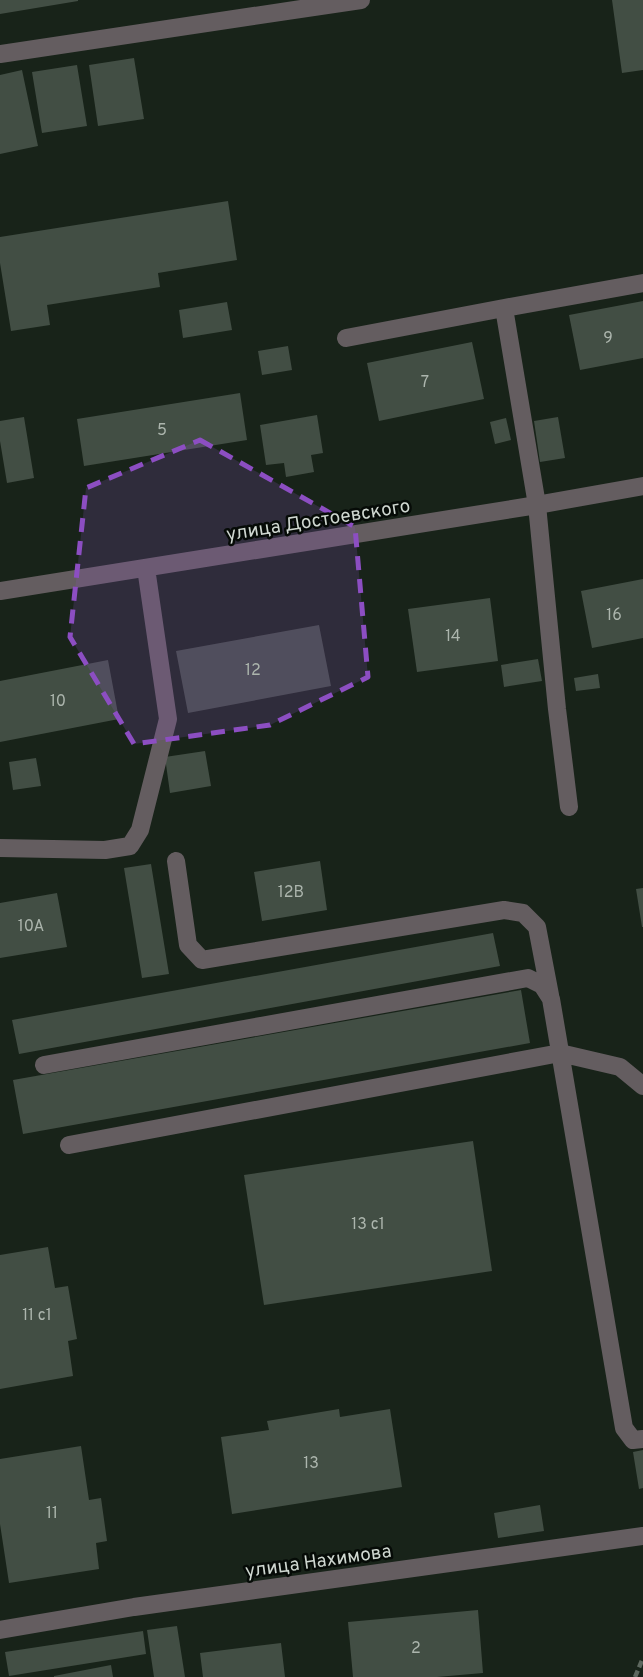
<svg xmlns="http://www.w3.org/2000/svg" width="643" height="1677" font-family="Overpass,sans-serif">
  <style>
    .building { fill: #424e44 }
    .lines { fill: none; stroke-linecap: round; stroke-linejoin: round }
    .path { stroke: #5d675e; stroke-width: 4.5; stroke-dasharray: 7 3.5; stroke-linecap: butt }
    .minor { stroke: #645d60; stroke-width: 18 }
    .marked { fill: #8c4ec2; fill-opacity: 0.2; stroke: #8c4ec2; stroke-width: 5; stroke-dasharray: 14 9; stroke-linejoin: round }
    .labels { text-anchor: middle; stroke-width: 5; stroke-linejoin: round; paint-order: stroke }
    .number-label { font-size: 16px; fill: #acb5ad }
    .street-label { font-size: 19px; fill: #cfd7d0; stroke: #060b07 }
  </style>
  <rect width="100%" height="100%" fill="#182319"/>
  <path class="building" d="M0 0H78V1L0 14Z
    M612 0H643V70L622 73Z
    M134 58 144 119 98 126 89 65Z
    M77 65 87 126 42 133 32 72Z
    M22 70 38 146 0 154V75Z
    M228 201 237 260 158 273 160 287 47 305 50 325 11 331 0 263V237Z
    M643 301V358L580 370 569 315Z
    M227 302 232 330 183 338 179 310Z
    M472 342 484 399 379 421 367 363Z
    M288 346 292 370 262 375 258 351Z
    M240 393 247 440 84 466 77 419Z
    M317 415 323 453 311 455 314 472 286 477 284 463 266 465 260 425Z
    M24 417 34 478 7 483 0 441V421Z
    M558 417 565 458 540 462 534 421Z
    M506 418 511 440 495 444 490 422Z
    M643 579V638L592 648 581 591Z
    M490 598 498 661 417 672 408 609Z
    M319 625 331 686 188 713 176 651Z
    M538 659 542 681 504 687 501 665Z
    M108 660 119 719 0 742V681Z
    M598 674 600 688 576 691 574 678Z
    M205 751 211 786 170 793 165 757Z
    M36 758 41 786 13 790 9 762Z
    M320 861 327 910 262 921 254 872Z
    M151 864 169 974 142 978 124 868Z
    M643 888V927H642L636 889Z
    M57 893 67 947 0 958V903Z
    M493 933 500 966 19 1054 12 1020Z
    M521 990 530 1043 23 1134 13 1080Z
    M473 1141 492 1271 264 1305 244 1175Z
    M48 1247 55 1288 68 1286 77 1339 68 1341 73 1376 0 1389V1255Z
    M339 1409 340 1417 390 1409 402 1487 232 1514 221 1437 269 1430 267 1421Z
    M81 1446 89 1500 101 1498 107 1541 96 1543 99 1569 9 1583 0 1524V1459Z
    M643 1450V1488L639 1489 633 1452Z
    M540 1505 544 1531 498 1538 494 1513Z
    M478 1610 483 1673 437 1677H353L348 1622Z
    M177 1626 185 1677H154L147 1630Z
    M143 1631 146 1654 9 1676 5 1652Z
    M281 1643 285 1677H203L200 1653Z
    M111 1665 113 1677H54V1676Z"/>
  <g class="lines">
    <path class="path" d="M635 1677 643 1658"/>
    <path class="minor" d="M0 54 361 0
      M346 338 504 308
      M0 591 537 505 643 486
      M569 807 557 709 537 505 504 308 643 283
      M0 848 105 850 130 846 140 830 168 719 146 568
      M176 861 188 945 202 960 504 910 523 913 537 927 550 995
      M44 1065 528 978 542 985 551 999 624 1428 633 1440 643 1439
      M69 1145 560 1053 620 1067 643 1086
      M0 1630 134 1607 643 1536"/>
  </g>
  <path class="marked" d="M200 440 355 527 368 677 270 725 134 744 70 637 86 488Z"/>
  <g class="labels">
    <g class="number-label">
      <text x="608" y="343">9</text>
      <text x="425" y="387">7</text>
      <text x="162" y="435">5</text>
      <text x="614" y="620">16</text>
      <text x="453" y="641">14</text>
      <text x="253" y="675">12</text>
      <text x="58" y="706">10</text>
      <text x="291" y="897">12В</text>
      <text x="31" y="931">10А</text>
      <text x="368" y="1229">13 с1</text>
      <text x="37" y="1320">11 с1</text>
      <text x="311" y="1468">13</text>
      <text x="52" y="1518">11</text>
      <text x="416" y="1653">2</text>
    </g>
    <g class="street-label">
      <text transform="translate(318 519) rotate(-9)" y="7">улица Достоевского</text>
      <text transform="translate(318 1560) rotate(-8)" y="7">улица Нахимова</text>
    </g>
  </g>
</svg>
